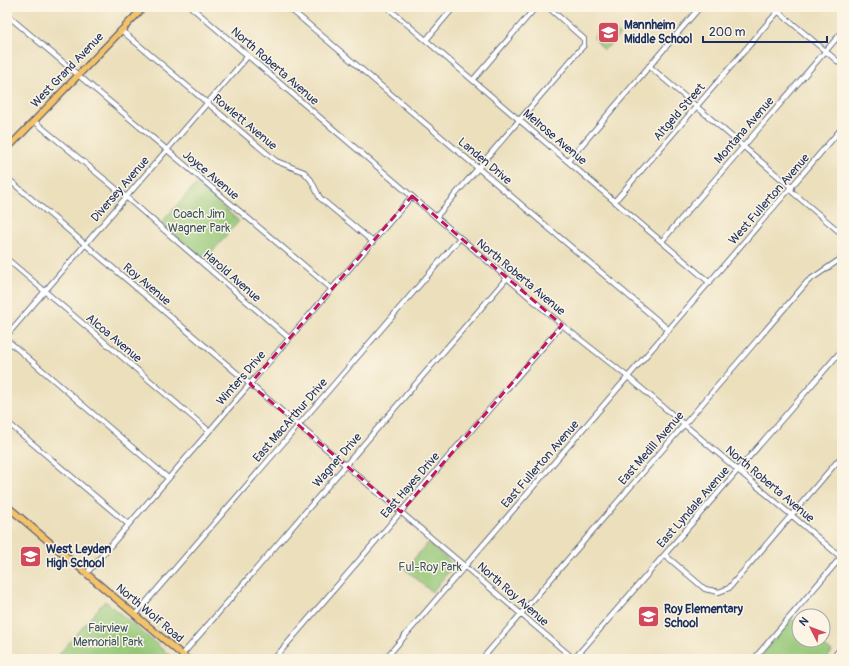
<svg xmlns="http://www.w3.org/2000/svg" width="849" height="666" font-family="Pangolin,sans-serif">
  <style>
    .green { fill: #95c777; stroke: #587b6a }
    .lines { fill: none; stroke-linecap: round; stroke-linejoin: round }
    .minor-casing { stroke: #3a496c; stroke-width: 6 }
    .major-casing { stroke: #3a496c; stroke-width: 8 }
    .minor { stroke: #fff; stroke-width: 4.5 }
    .major { stroke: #f4c26a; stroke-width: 6 }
    .marked { fill: none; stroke: #c2185b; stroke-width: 3; stroke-dasharray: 8 5; stroke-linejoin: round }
    .labels { text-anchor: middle; stroke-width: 3; stroke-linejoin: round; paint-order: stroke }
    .poi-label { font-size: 12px; font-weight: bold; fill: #1b2f5e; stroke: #fcf5e5; text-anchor: start }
    .street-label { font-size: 12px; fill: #1b2f5e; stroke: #fcf5e5 }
    .park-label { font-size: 12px; fill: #3a5564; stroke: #fcf5e5 }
  </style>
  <rect width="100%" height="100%" fill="#fcf5e5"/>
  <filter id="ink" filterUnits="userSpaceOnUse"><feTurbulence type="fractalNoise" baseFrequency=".025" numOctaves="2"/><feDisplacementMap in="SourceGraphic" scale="8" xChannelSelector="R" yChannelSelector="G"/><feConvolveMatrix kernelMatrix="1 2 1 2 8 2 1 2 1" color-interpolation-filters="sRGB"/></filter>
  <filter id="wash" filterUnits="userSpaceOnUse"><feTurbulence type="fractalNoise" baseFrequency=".012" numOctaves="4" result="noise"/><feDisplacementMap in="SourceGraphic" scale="16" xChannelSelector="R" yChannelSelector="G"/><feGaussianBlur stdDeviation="0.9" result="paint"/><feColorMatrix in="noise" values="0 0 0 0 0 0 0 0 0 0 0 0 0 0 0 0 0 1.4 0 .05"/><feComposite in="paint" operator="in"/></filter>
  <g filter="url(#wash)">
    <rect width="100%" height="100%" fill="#ebdfbc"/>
    <path class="green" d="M604 27 613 29 620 35 605 49H603L594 37 598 30Z
      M196 184 239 221 205 260 161 223Z
      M428 543 454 565 432 592 405 569Z
      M105 601 174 659H55Z
      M792 619 799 625V640H817L832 652 826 659H758Z"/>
  </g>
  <g filter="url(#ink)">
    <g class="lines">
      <defs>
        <path id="minor" d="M191 7 562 325 628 377 842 558
          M288 7 669 330
          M387 7 710 283
          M773 7 842 65
          M7 15 332 289
          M121 30 276 161 304 172 311 180 320 198 373 242
          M760 32 782 7
          M426 40 454 7
          M649 66 792 188
          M473 80 536 7
          M34 121 126 197 289 338
          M568 161 700 7
          M7 178 574 659
          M790 190 842 234
          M615 201 758 35
          M436 217 584 45V39L548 7
          M662 241 842 32
          M7 259 209 431
          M7 335 248 56
          M7 340 168 478
          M7 422 128 524
          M665 555 705 589 719 592 729 588 842 456
          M86 574 412 196
          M135 615 460 238
          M182 655 507 278
          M274 659 562 325
          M385 659 842 128
          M482 659 808 281 842 258
          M574 659 842 350
          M754 659 842 556
          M832 659 842 647"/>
        <path id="major" d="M7 149 144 7
          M7 506 187 659"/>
      </defs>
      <use href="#minor" class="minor-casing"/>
      <use href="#major" class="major-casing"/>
      <use href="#minor" class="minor"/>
      <use href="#major" class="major"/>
    </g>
  </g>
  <path class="marked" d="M412 196 562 325 401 512 250 384Z"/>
  <defs>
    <symbol id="school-square" viewBox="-11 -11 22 22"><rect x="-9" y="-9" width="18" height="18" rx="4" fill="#d1495b" stroke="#fcf5e5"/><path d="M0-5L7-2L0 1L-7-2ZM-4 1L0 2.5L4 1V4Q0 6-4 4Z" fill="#fff"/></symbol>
  </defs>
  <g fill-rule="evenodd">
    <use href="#school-square" x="596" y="20" width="25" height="25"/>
    <use href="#school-square" x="18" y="544" width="25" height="25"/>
    <use href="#school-square" x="636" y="604" width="25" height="25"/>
  </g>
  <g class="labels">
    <g class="poi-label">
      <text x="624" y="29">Mannheim<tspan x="624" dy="14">Middle School</tspan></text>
      <text x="46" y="553">West Leyden<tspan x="46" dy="14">High School</tspan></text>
      <text x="664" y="613">Roy Elementary<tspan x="664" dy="14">School</tspan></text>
    </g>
    <g class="street-label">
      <text transform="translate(275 66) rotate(41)" y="4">North Roberta Avenue</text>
      <text transform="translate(67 70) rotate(-46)" y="4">West Grand Avenue</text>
      <text transform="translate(679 112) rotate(-49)" y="4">Altgeld Street</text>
      <text transform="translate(245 122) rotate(40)" y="4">Rowlett Avenue</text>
      <text transform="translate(744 130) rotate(-49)" y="4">Montana Avenue</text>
      <text transform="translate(555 137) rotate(40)" y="4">Melrose Avenue</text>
      <text transform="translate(485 161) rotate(40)" y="4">Landen Drive</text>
      <text transform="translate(211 175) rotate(40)" y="4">Joyce Avenue</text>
      <text transform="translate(120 189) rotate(-49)" y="4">Diversey Avenue</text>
      <text transform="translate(769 199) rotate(-49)" y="4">West Fullerton Avenue</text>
      <text transform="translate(232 276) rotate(41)" y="4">Harold Avenue</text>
      <text transform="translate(521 277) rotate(40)" y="4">North Roberta Avenue</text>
      <text transform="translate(147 284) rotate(40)" y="4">Roy Avenue</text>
      <text transform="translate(114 338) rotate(40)" y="4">Alcoa Avenue</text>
      <text transform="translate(241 378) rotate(-49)" y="4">Winters Drive</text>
      <text transform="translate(290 420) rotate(-49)" y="4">East MacArthur Drive</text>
      <text transform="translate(651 448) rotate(-49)" y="4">East Medill Avenue</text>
      <text transform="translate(337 460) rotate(-49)" y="4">Wagner Drive</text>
      <text transform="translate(540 464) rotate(-49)" y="4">East Fullerton Avenue</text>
      <text transform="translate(770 484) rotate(40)" y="4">North Roberta Avenue</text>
      <text transform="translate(410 485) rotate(-49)" y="4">East Hayes Drive</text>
      <text transform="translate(693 507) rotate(-49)" y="4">East Lyndale Avenue</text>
      <text transform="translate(513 594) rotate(41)" y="4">North Roy Avenue</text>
      <text transform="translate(150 613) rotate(40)" y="4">North Wolf Road</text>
    </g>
    <g class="park-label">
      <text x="199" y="218">Coach Jim<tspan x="199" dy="14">Wagner Park</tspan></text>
      <text x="430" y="571">Ful-Roy Park</text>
      <text x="108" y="632">Fairview<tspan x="108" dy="14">Memorial Park</tspan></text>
    </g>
  </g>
  <rect width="849" height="666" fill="none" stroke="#fcf5e5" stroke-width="24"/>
  <g transform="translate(811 628) rotate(312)"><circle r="19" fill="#fcf5e5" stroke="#a2a6af"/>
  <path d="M0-3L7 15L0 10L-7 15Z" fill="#d1495b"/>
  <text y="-6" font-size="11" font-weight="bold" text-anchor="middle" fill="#1b2f5e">N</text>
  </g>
  <path d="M703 36v6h124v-6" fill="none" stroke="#1b2f5e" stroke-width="2"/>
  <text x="709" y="36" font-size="12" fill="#1b2f5e" stroke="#fcf5e5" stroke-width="3" paint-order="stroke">200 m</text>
</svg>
